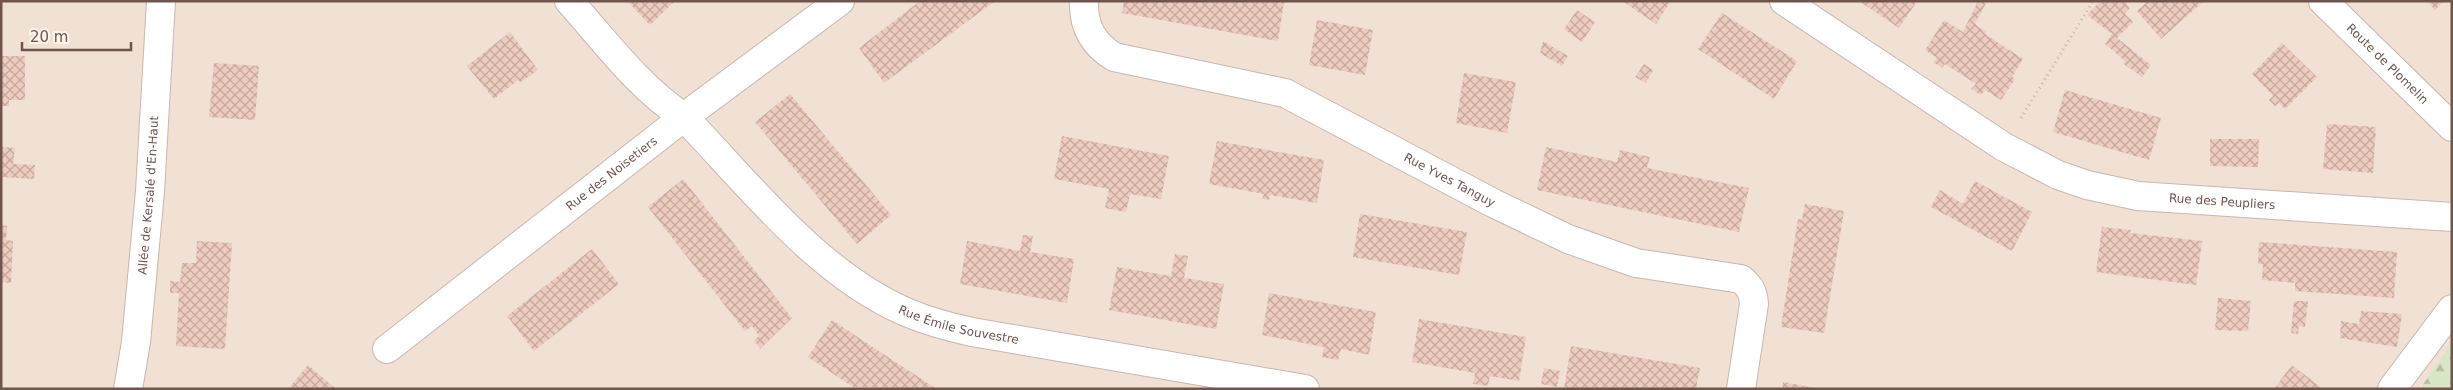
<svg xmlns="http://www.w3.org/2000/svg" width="2453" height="390" font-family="'DejaVu Sans',sans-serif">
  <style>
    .residential { fill: #f1e0d4 }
    .forest { fill: url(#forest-firs) }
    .building { fill: url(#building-cross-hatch) }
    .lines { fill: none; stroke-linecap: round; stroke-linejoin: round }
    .minor-casing { stroke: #cbb6ac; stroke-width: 30 }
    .tertiary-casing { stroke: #cbb6ac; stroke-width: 30 }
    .path { stroke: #d2afa3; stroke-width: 3; stroke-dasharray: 1 4; stroke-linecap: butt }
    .minor { stroke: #fff; stroke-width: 28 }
    .tertiary { stroke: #fff; stroke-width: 28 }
    .labels { text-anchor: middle; stroke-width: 4; stroke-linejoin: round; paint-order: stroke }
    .street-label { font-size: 12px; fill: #71554d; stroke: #fdf4eb }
  </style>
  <defs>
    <pattern id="forest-firs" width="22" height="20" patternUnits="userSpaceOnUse" patternTransform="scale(1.25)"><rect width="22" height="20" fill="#d7e7c5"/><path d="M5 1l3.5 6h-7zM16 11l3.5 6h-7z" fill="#b3bea2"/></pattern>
    <pattern id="building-cross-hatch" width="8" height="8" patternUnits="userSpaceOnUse" patternTransform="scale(1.25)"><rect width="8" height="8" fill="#edccbf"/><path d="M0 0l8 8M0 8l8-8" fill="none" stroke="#c4a89d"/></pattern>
  </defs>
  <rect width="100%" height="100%" fill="#faefe5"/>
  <path class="residential" d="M1 1H2452V347L2419 389H1Z"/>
  <path class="forest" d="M2452 342V389H2420Z"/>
  <path class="building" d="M627 1H675L650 25Z
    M920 1H995L884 83 859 48Z
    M1124 1H1284L1278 41 1122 13Z
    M1622 1H1671L1656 24Z
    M1859 1H1917L1899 28Z
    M1978 1H1987L1975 24 1986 32 1985 34 2023 59 2012 77 2015 79 2001 100 1985 90 1981 95 1971 89 1976 84 1945 64 1942 68 1933 62 1937 58 1925 50 1944 20 1963 32Z
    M2100 1H2124L2130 8 2125 14 2133 22 2117 38 2151 65 2142 77 2124 64 2125 61 2105 44 2112 34 2087 15Z
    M2148 1H2204L2161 39 2137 11Z
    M2427 1H2444L2435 10Z
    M1577 10 1595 22 1582 42 1564 29Z
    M1722 13 1797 61 1774 99 1698 49Z
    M1317 20 1373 30 1365 75 1309 65Z
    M510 32 538 70 521 82 518 80 494 99 467 66Z
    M1543 41 1568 56 1562 66 1540 53Z
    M2282 43 2317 77 2285 109 2279 103 2275 106 2269 100 2273 96 2252 74Z
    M1 56H25V100H9V106H1Z
    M214 63 259 66 255 120 209 117Z
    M1644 64 1653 70 1646 83 1635 77Z
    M1464 73 1516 82 1507 133 1456 123Z
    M2065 90 2161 118 2149 160 2053 132Z
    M790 94 891 215 857 244 755 122Z
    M2327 124 2376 127 2373 173 2323 169Z
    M1062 136 1169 156 1161 199 1130 194 1126 212 1105 208 1109 189 1054 179Z
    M2210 139H2259L2258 167 2210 166Z
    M1217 141 1324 160 1317 203 1270 195 1269 200 1262 199 1264 194 1209 184Z
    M1 147 15 148 13 164 35 165 34 179 1 177Z
    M1546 147 1617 162 1620 150 1650 157 1647 168 1749 188 1739 232 1537 190Z
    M683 179 792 318 760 349 754 340 759 336 752 326 745 331 648 207Z
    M1975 181 2032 212 2012 251 1931 207 1940 190 1963 204Z
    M1805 204 1844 211 1824 333 1781 327 1798 219 1802 220Z
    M1360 214 1467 232 1459 275 1353 257Z
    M1 225 7 226 6 240 13 241 11 283 1 282Z
    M2102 227 2131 230 2130 233 2202 241 2196 285 2096 272Z
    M1023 235 1033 236 1030 252 1074 259 1067 303 960 284 967 241 1020 251Z
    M197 241 232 243 225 349 176 346 179 293H170V281L180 282 182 263H196Z
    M2259 242 2397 252 2394 298 2295 291V283L2262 280 2263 264H2258Z
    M592 249 619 284 534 351 507 316Z
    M1175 254 1188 256 1184 278 1224 284 1216 329 1109 310 1117 267 1171 276Z
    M1269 293 1376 312 1369 355 1341 349 1338 360 1322 357 1324 347 1262 335Z
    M2218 298 2251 301 2248 331 2215 330Z
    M2294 301H2308L2305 327 2299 326 2298 334 2291 333Z
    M2361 311 2402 314 2397 347 2340 338 2341 321 2359 324Z
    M1419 319 1526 337 1519 381 1490 376 1488 386 1473 384 1475 373 1412 362Z
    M832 320 877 350 937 389 853 387 808 357Z
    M1571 346 1700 368 1696 389H1564Z
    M308 365 336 389H288Z
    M2292 365 2323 389H2274Z
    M1544 368 1560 371 1557 387 1541 384Z
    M1783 382 1815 388V389H1782Z"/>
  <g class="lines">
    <defs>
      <g id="minor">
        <path id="s1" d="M569 1C605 41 639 88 684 117 749 185 818 274 906 312 927 321 949 327 972 332L1305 389"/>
        <path id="s2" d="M1084 1C1083 26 1093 44 1114 57L1285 93 1493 203 1568 239 1636 263 1741 279C1750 287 1753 291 1754 304L1741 389"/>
        <path id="s3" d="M1784 1 2004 147 2058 175 2087 185 2138 196 2452 217"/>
        <path id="s4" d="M387 349 684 117 840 1"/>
        <path id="s5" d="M128 389 136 342 150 191 161 1"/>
        <path d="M2392 389 2452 309"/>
      </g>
      <g id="tertiary">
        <path id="s6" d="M2323 1 2452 127"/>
      </g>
    </defs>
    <use href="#minor" class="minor-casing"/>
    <use href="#tertiary" class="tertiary-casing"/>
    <path class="path" d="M2021 118 2093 1"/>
    <use href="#minor" class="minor"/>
    <use href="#tertiary" class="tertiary"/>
  </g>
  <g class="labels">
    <g class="street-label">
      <text dy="4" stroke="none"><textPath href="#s6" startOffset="90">Route de Plomelin</textPath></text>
      <text dy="4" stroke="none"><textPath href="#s4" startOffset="285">Rue des Noisetiers</textPath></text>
      <text dy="4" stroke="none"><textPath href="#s2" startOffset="428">Rue Yves Tanguy</textPath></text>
      <text dy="4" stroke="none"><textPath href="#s5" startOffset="195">Allée de Kersalé d'En-Haut</textPath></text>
      <text dy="4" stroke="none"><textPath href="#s3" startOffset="492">Rue des Peupliers</textPath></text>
      <text dy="4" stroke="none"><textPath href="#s1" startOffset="516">Rue Émile Souvestre</textPath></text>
    </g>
  </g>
  <rect width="2453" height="390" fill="none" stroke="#71554d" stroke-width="5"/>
  <path d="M22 42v8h109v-8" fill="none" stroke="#71554d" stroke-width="2.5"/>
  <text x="30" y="42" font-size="15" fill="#71554d" stroke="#fdf4eb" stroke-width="4" paint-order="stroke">20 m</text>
</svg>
